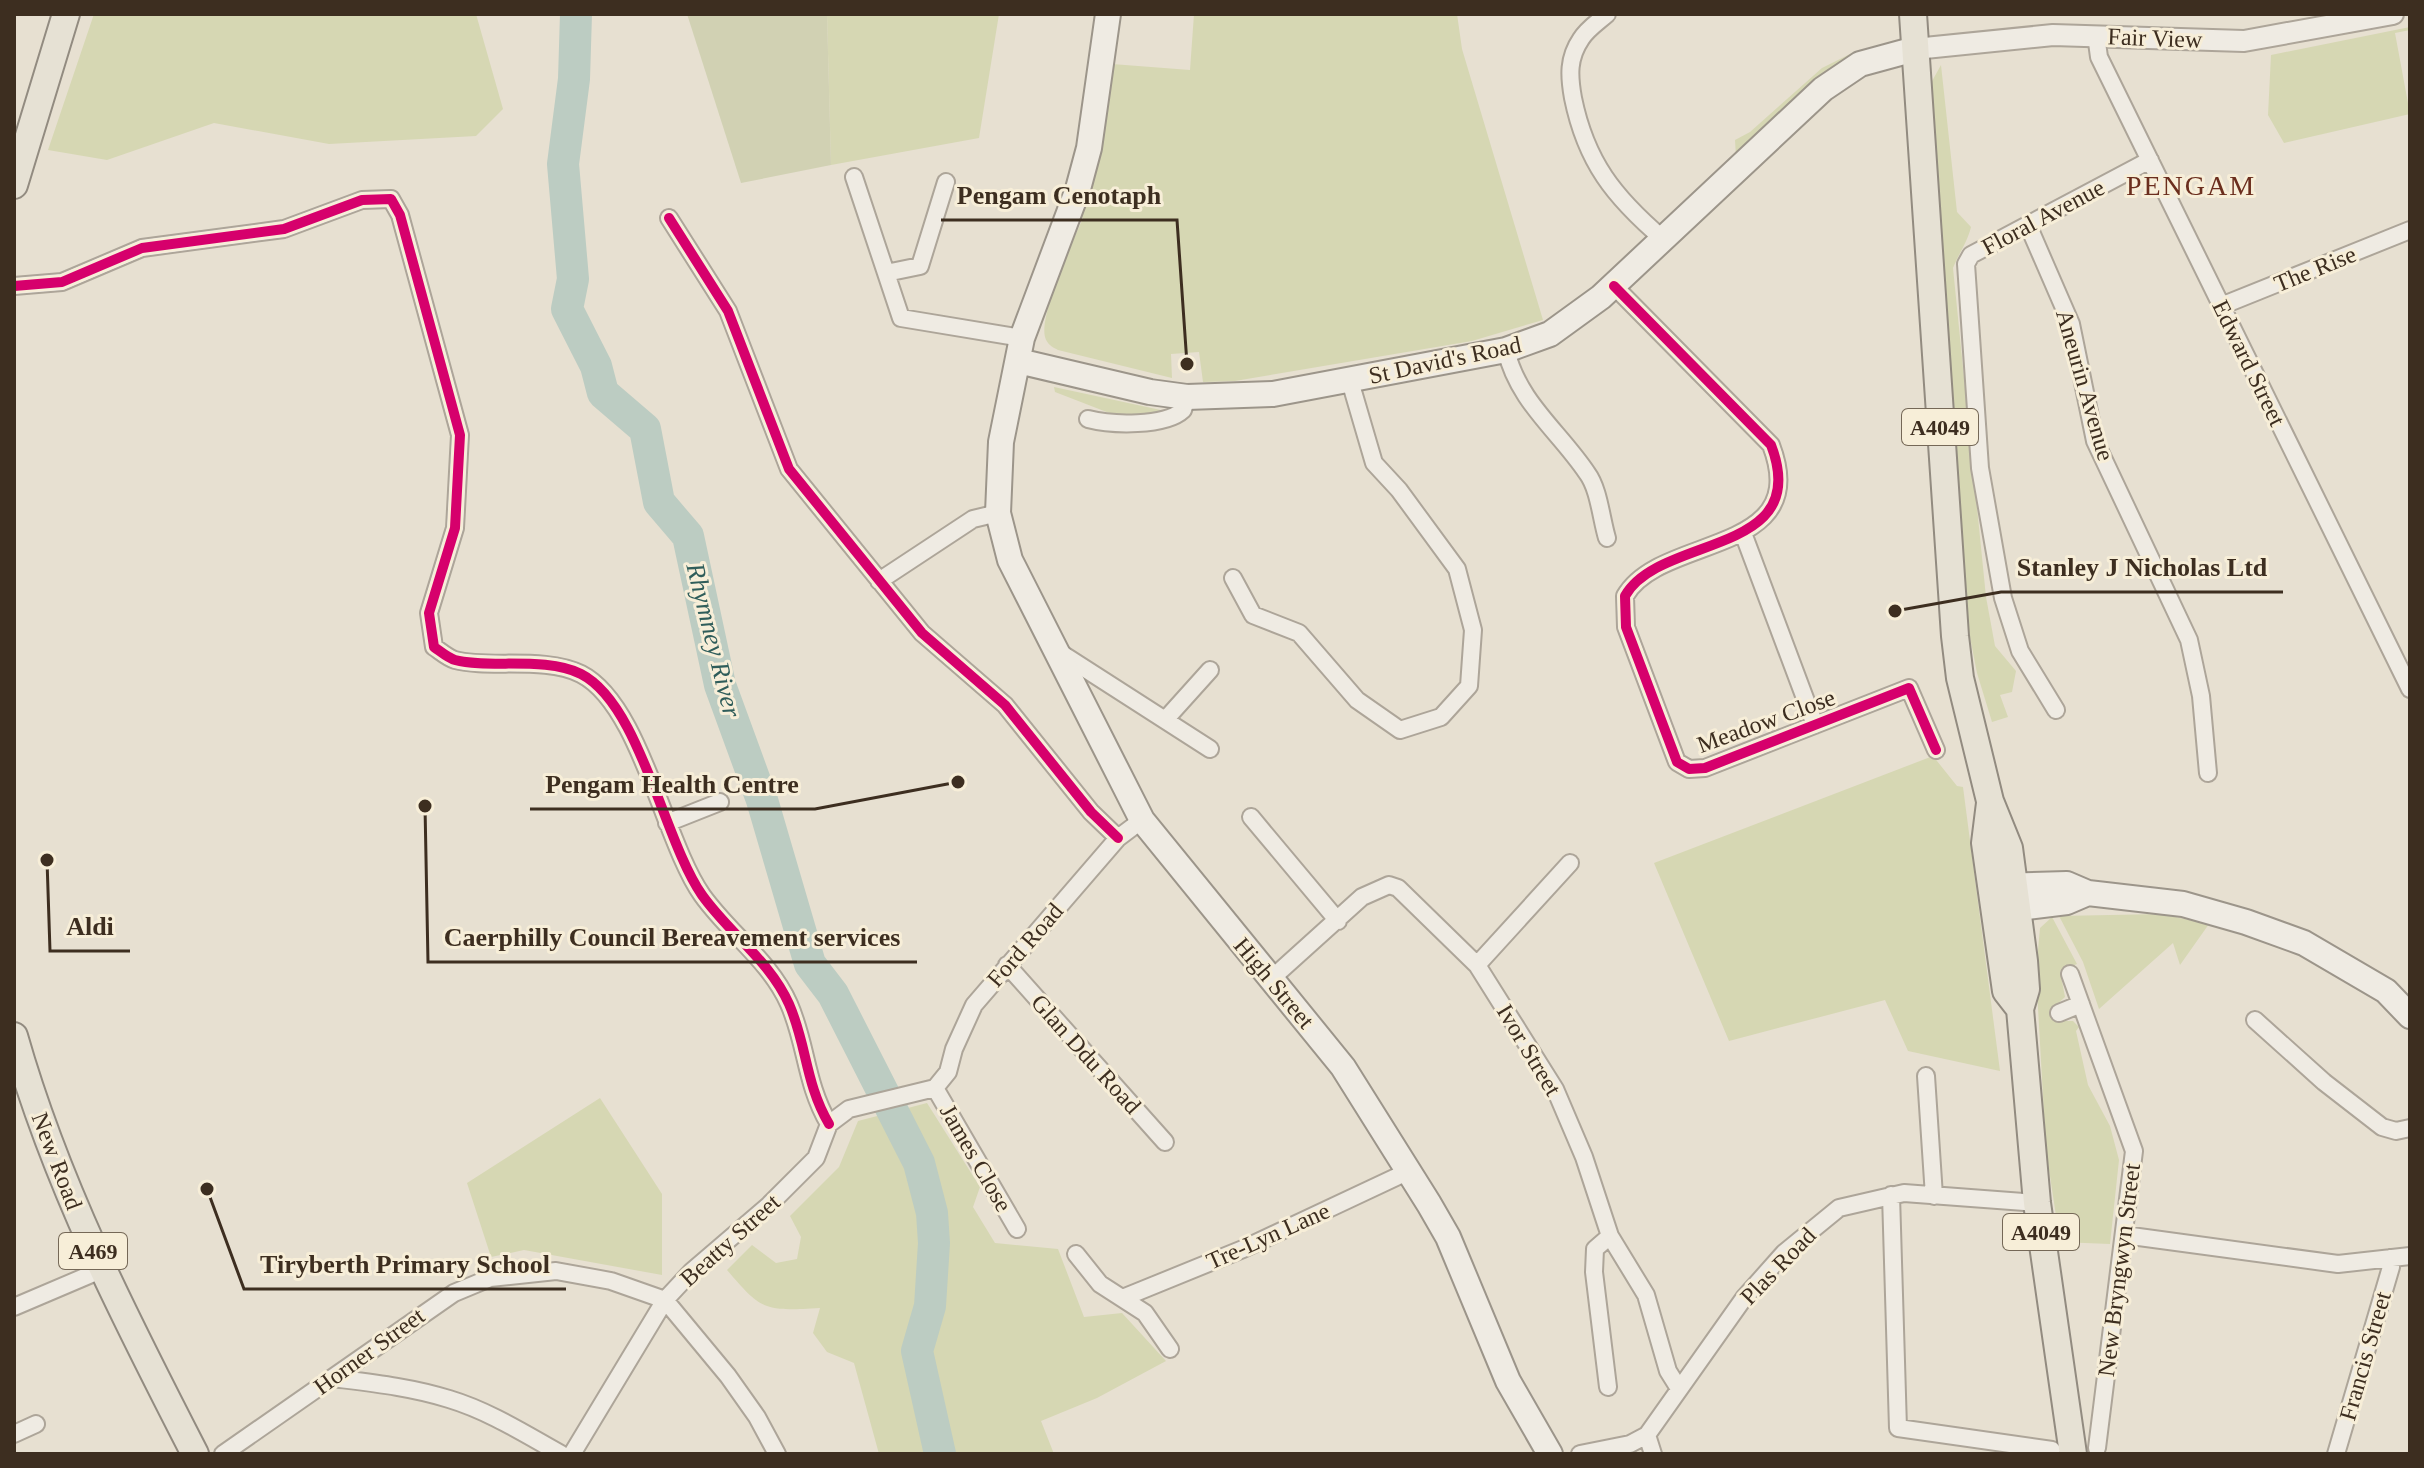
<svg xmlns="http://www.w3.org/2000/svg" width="2424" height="1468" font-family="'Times New Roman',serif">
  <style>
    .green { fill: #d6d7b3 }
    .cemetery { fill: #d1d1b3 }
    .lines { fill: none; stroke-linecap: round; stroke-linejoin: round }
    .river { stroke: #bcccc2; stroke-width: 32 }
    .minor-casing { stroke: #ada599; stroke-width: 20 }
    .tertiary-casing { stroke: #ada599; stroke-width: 24 }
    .secondary-casing { stroke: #9c958a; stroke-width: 28 }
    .primary-casing { stroke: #928b80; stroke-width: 30 }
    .minor { stroke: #efebe3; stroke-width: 16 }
    .tertiary { stroke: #efebe3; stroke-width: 20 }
    .secondary { stroke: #efebe3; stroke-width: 24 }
    .primary { stroke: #e6e1d4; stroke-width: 26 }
    .cycleway-casing { stroke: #f7eed8; stroke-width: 15 }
    .cycleway { stroke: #d6006c; stroke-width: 10 }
    .labels { text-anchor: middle; stroke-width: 6; stroke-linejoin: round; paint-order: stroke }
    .shield { fill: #f7eed8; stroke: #756857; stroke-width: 2 }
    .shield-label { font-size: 22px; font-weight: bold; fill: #3d2e20 }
    .street-label { font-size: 24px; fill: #3d2e20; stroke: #f7eed8 }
    .water-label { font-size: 26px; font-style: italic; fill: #2f5d5a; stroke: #f7eed8 }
    .quarter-label { font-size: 28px; letter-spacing: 2px; fill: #6b2e1e; stroke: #f7eed8 }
    .leader { fill: none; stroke: #3d2e20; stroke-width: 3 }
    .callout-dot { fill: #3d2e20; stroke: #f7eed8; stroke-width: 3 }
    .callout-label { font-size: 26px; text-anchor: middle; font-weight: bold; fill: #3d2e20; stroke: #f7eed8; stroke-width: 6; stroke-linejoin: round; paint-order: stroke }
  </style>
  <rect width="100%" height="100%" fill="#e7e0d1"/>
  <path class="green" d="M94 14H476L503 109 476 136 329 144 214 123 107 160 48 150Z
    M827 14H999L979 138 831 165Z
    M1194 14H1457L1462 49 1543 320 1472 341 1235 381 1203 382 1199 352 1171 354 1172 378 1058 350C1052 347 1047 344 1045 337 1039 315 1073 241 1083 218L1079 216 1112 64 1190 70Z
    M2410 27V30L2395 33 2410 114 2284 143 2268 115 2271 55Z
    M1854 52 1856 55 1736 157 1735 140 1750 132 1822 68Z
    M1941 65 1957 212 1971 227C1967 243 1959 253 1953 268L1986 597 1995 646 2016 671 2012 692 2000 695 2008 717 1992 722 1977 673 1967 622 1939 253 1931 83Z
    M1054 387 1170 412 1117 416 1055 392Z
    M1933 756 1957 786 1963 787 2000 1071 1908 1051 1885 1000 1729 1041 1654 863Z
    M2161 914 2209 924 2180 965 2173 943 2099 1009 2083 962 2059 916Z
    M2052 917 2077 964 2060 971 2065 997 2053 1008 2058 1021H2073L2079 1027 2076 1031 2088 1085 2110 1126 2119 1160 2110 1244 2060 1242 2046 1150 2036 972 2040 928Z
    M600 1098 662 1194V1275L524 1250 491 1257 467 1183Z
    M927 1103 980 1187 973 1207 995 1243 1058 1249 1084 1317 1122 1313 1166 1361 1097 1398 1041 1421 1054 1454H879L854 1363 827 1352 813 1333 820 1308C765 1311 763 1312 727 1270L752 1245 776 1263 797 1259 801 1237 790 1216 839 1167 858 1121Z"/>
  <path class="cemetery" d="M687 14H827L831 165 741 183Z"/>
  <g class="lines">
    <path class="river" d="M576 14 574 79 563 164 573 279 567 309 596 366 603 393 645 429 659 502 688 536 720 685 762 800 810 964 833 994 919 1163 932 1213 934 1243 930 1306 917 1351 940 1454"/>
    <defs>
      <path id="minor" d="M1607 14C1598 22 1587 29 1581 39 1568 58 1569 76 1573 98 1586 162 1614 197 1663 239
        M2096 35 2099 57 2410 689
        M854 177 901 318 1022 338
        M669 218 728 311 789 469 922 633 1005 705 1091 812 1118 838
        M2028 225 2071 324 2095 441 2189 640 2201 696 2208 773
        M886 273 920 266 946 182
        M14 286 62 282 142 248 284 229 362 200 391 199 400 215 460 435 455 528 429 613 434 647C440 651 448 658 455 660 489 669 545 656 581 674 640 704 664 841 702 895 729 933 770 961 789 1004 807 1045 805 1083 829 1124
        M1614 286 1771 445C1814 557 1660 534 1625 596L1626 627 1677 762 1689 769 1705 768 1909 688 1936 750
        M2221 306 2410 230
        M1506 350C1518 402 1559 431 1587 473 1599 489 1601 518 1607 538
        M1088 419C1111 425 1165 427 1183 410L1187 397
        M1743 533 1815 725
        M1233 578 1253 615 1299 633 1357 700 1400 730 1441 717 1469 686 1473 630 1457 569 1399 490 1374 463 1350 381
        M879 581 973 519 998 513
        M1059 652 1210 749
        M2056 710 2020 651 2003 598 1980 468 1966 264 1971 255 2150 160
        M1165 720 1210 670
        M1251 817 1338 921
        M667 823 720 802
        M1007 965 1165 1142
        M1477 965 1570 863
        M2070 974 2134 1151 2097 1448
        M1271 979 1362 897 1389 885 1398 888 1477 965 1555 1089 1584 1157 1610 1236 1646 1295 1668 1371 1678 1387
        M2059 1013 2081 1004
        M2255 1020 2324 1082 2382 1127 2396 1131 2410 1128
        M1926 1076 1934 1196
        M935 1088 948 1072 954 1049 974 1005 1118 838 1142 820
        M935 1088 1017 1229
        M1891 1195 1898 1428 2052 1450
        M2124 1235 2338 1264 2410 1256
        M1076 1254 1100 1284 1145 1313 1170 1349
        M1125 1297 1243 1249 1409 1171
        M14 1307 101 1270
        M332 1378C372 1383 411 1387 449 1399 489 1411 525 1434 561 1454
        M1608 1387 1594 1272 1595 1249 1610 1236
        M14 1434 36 1424
        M1647 1435 1653 1454
        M223 1454 454 1293 490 1278 556 1271 611 1281 665 1300 728 1376 757 1417 777 1454
        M572 1454 665 1300 692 1271 769 1205 816 1158 829 1124 849 1109 935 1088
        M1580 1454 1630 1444 1647 1435 1744 1298 1784 1253 1839 1208 1904 1193 2037 1203
        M2336 1454 2391 1267 2390 1258"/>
      <path id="tertiary" d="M1915 49 2053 35 2244 41 2393 14"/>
      <path id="secondary" d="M1108 14 1089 148 1078 189 1022 338 1001 442 998 513 1010 560 1142 820 1343 1067 1429 1204 1448 1237 1508 1381 1550 1454
        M1018 361 1150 392 1187 397 1273 394 1506 350 1550 334 1601 297 1823 89 1860 64 1915 49
        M1994 886 2067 884 2088 893 2183 904 2246 922 2304 943 2386 991 2410 1016
        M1997 911 2067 902 2088 893"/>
      <path id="primary" d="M1913 14 1955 636 1960 678 1990 801 2009 848 2024 961 2026 989 2020 1009 2037 1203 2073 1454
        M14 185 66 14
        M1990 803 1985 843 2006 991 2020 1009
        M14 1036C56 1184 125 1318 195 1454"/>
    </defs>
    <use href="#minor" class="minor-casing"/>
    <use href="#tertiary" class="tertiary-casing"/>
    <use href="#secondary" class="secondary-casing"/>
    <use href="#primary" class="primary-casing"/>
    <use href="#minor" class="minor"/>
    <use href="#tertiary" class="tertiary"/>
    <use href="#secondary" class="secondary"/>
    <use href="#primary" class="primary"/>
    <defs>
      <path id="cycleway" d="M669 218 728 311 789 469 922 633 1005 705 1091 812 1118 838
        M14 286 62 282 142 248 284 229 362 200 391 199 400 215 460 435 455 528 429 613 434 647C440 651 448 658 455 660 489 669 545 656 581 674 640 704 664 841 702 895 729 933 770 961 789 1004 807 1045 805 1083 829 1124
        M1614 286 1771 445C1814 557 1660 534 1625 596L1626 627 1677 762 1689 769 1705 768 1909 688 1936 750"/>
    </defs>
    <use href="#cycleway" class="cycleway-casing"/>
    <use href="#cycleway" class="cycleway"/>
  </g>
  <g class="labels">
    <g class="shield">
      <rect x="1902" y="409" width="76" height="36" rx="6"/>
      <rect x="2003" y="1214" width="76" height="36" rx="6"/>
      <rect x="59" y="1233" width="68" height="36" rx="6"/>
    </g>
    <g class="shield-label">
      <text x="1940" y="435">A4049</text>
      <text x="2041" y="1240">A4049</text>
      <text x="93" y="1259">A469</text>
    </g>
    <g class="street-label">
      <text transform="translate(2155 38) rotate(2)" y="8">Fair View</text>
      <text transform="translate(2043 217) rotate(-28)" y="8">Floral Avenue</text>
      <text transform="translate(2315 269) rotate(-22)" y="8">The Rise</text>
      <text transform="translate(1445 360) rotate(-12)" y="8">St David's Road</text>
      <text transform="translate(2249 363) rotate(64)" y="8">Edward Street</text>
      <text transform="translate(2085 385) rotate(74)" y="8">Aneurin Avenue</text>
      <text transform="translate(1766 721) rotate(-20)" y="8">Meadow Close</text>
      <text transform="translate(1025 945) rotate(-49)" y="8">Ford Road</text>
      <text transform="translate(1274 983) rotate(50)" y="8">High Street</text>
      <text transform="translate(1529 1050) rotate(59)" y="8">Ivor Street</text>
      <text transform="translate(1086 1054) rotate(48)" y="8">Glan Ddu Road</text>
      <text transform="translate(976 1158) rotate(60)" y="8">James Close</text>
      <text transform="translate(57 1161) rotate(69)" y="8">New Road</text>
      <text transform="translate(1268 1236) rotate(-24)" y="8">Tre-Lyn Lane</text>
      <text transform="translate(730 1240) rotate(-42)" y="8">Beatty Street</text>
      <text transform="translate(1778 1266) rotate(-46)" y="8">Plas Road</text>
      <text transform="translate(2119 1270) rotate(-83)" y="8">New Bryngwyn Street</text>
      <text transform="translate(369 1351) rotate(-36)" y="8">Horner Street</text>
      <text transform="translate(2365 1356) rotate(-74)" y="8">Francis Street</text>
    </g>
    <g class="water-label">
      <text transform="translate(714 640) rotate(76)" y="9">Rhymney River</text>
    </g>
    <g class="quarter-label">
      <text x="2191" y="195">PENGAM</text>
    </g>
  </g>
  <path class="leader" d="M1187 364L1177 220H941M1895 611L2001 592H2283M958 782L815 809H530M47 860L50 951H130M425 806L428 962H917M207 1189L244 1289H566"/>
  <g class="callout-dot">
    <circle cx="1187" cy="364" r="8"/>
    <circle cx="1895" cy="611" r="8"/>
    <circle cx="958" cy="782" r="8"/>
    <circle cx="47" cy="860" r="8"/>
    <circle cx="425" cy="806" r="8"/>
    <circle cx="207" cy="1189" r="8"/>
  </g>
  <g class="callout-label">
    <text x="1059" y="204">Pengam Cenotaph</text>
    <text x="2142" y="576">Stanley J Nicholas Ltd</text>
    <text x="672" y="793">Pengam Health Centre</text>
    <text x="90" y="935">Aldi</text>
    <text x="672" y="946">Caerphilly Council Bereavement services</text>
    <text x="405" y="1273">Tiryberth Primary School</text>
  </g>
  <rect width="2424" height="1468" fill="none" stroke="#3d2e20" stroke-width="32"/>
</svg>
